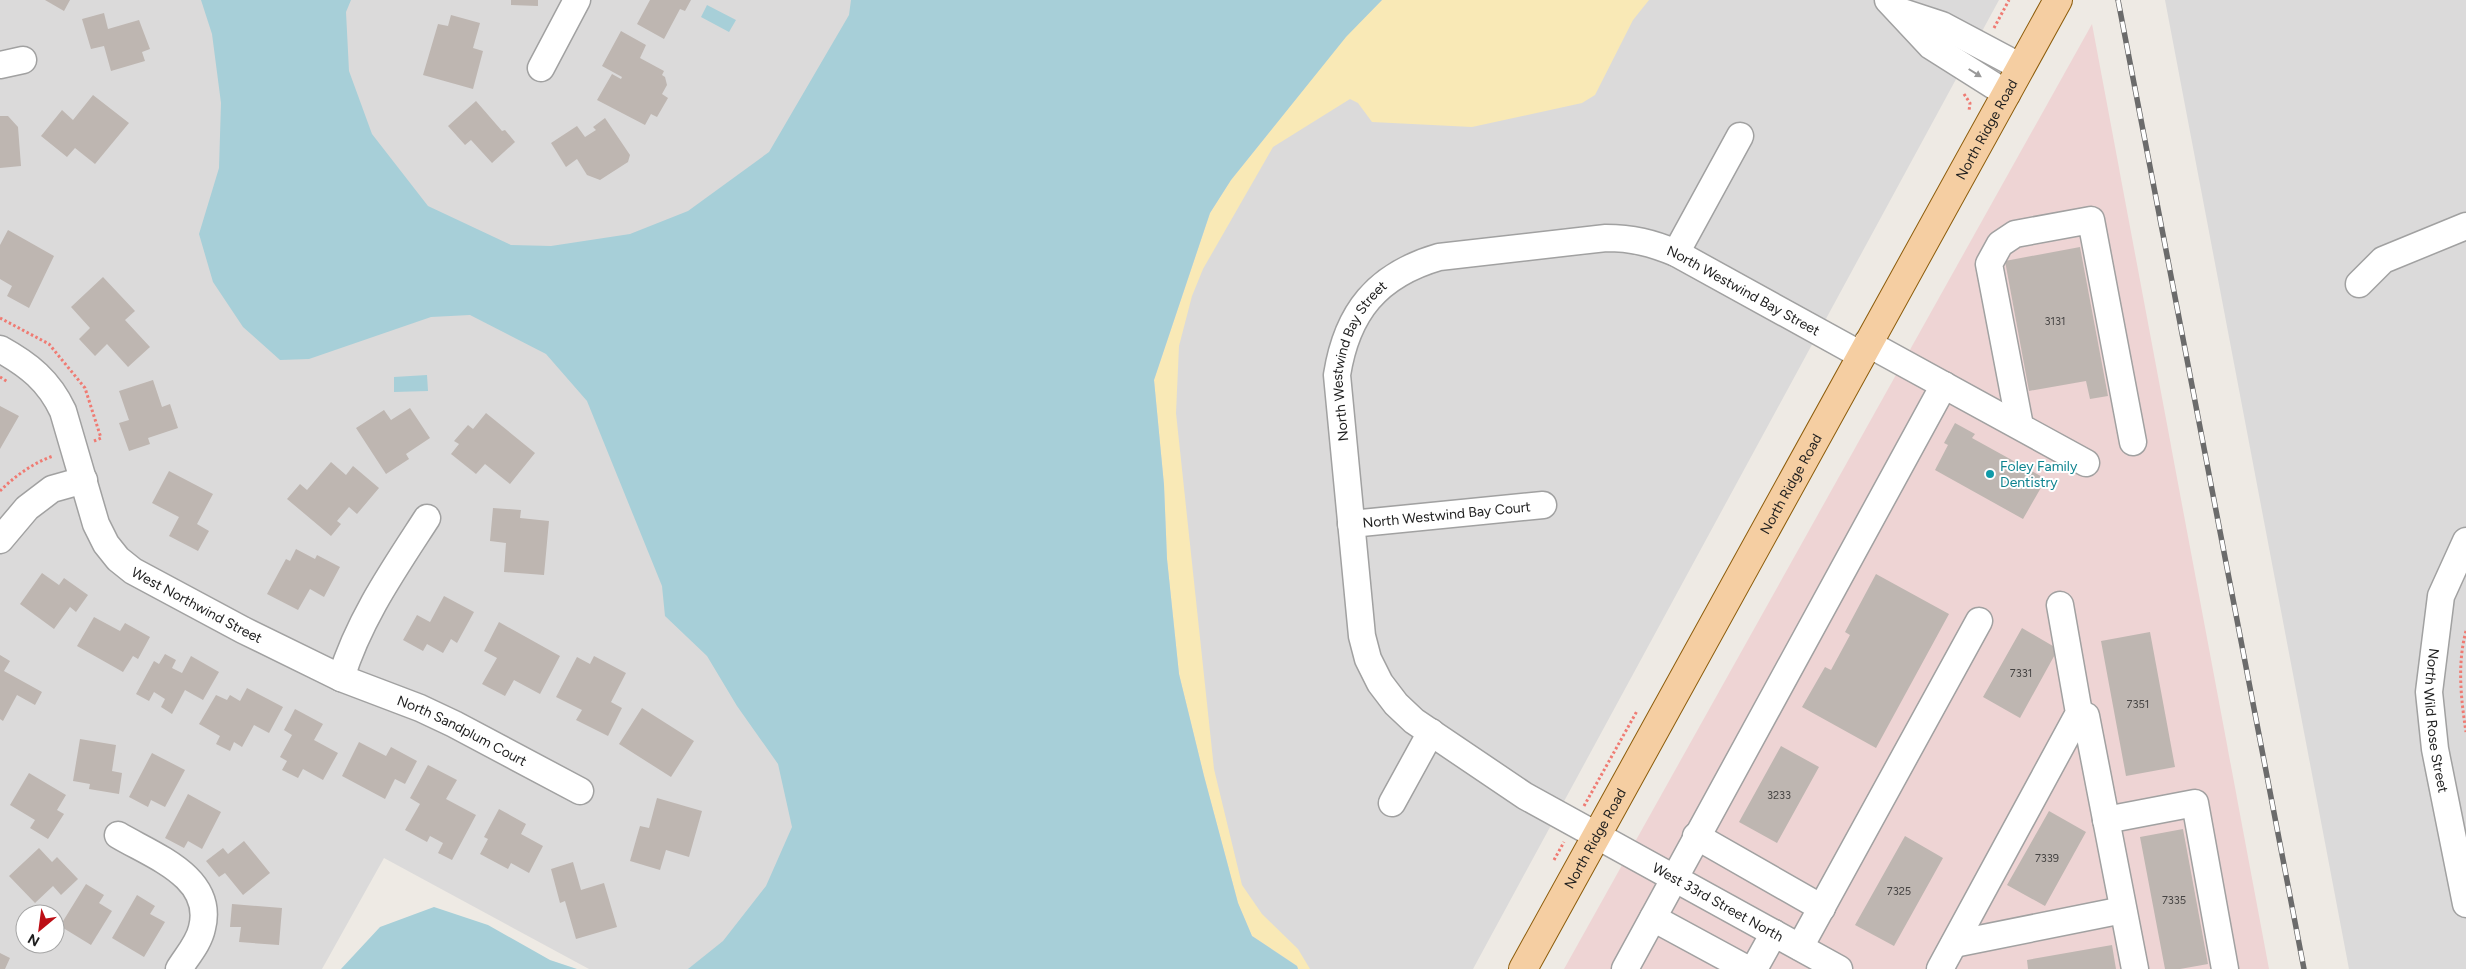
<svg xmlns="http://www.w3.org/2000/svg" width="2466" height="969" font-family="Figtree,sans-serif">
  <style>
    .residential { fill: #dbdada; fill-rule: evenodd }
    .commercial { fill: #eed4d4 }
    .sand { fill: #f9e9b6 }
    .water { fill: #a7cfd8 }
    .building { fill: #beb6b1 }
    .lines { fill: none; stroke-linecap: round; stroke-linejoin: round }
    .minor-casing { stroke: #a1a1a1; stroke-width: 29 }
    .major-casing { stroke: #8c5c0b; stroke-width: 30 }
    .path { stroke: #ef7b73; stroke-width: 3; stroke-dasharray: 2.5 2.5; stroke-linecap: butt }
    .minor { stroke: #fff; stroke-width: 26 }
    .major { stroke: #f5cea2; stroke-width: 28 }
    .rail-casing { stroke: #6b6b6b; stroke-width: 5.5 }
    .rail { stroke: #fff; stroke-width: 4; stroke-dasharray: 11; stroke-linecap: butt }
    .oneway { fill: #999 }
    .culture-dot { fill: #0f9aa8; stroke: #fff; stroke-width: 2 }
    .labels { text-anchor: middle; stroke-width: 4; stroke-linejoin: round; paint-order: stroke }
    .number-label { font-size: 11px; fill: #454342 }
    .street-label { font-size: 14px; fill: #1d1d1d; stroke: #fff }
    .culture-label { font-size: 14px; fill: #0d838f; stroke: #fff; text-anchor: start }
  </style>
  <rect width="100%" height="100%" fill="#eeeae4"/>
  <path class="residential" d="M0 0H1999L1473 969H589L384 858 322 969H0ZM25 914H55V944H25Z
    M2165 0H2466V969H2349Z"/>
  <path class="commercial" d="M2092 24 2269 969H1564Z"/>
  <path class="sand" d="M1382 0H1649L1633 20 1595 95 1582 103 1472 127 1372 122 1358 103 1350 99 1273 147 1203 269 1192 296 1179 346 1176 413 1214 769 1242 885 1262 914 1298 949 1310 969H1298L1297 966 1252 936 1238 903 1204 776 1179 674 1167 559 1164 485 1154 380 1210 213 1231 180 1346 36Z"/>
  <path class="water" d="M201 0H351L346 12 349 71 372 134 428 206 511 245 551 246 630 234 688 211 769 152 849 15 851 0H1382L1346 37 1231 180 1210 213 1154 380 1164 485 1167 559 1179 674 1204 776 1238 903 1252 936 1297 966 1298 969H688L723 941 766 886 792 827 778 764 737 706 707 656 665 616 662 586 587 401 546 354 470 315 431 317 309 359 280 360 243 327 213 282 199 234 219 168 221 103 212 34Z
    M707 5 736 20 729 32 701 17Z
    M427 375 428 391 394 392V377Z
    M434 907 488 925 550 960 577 969H341L380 927Z"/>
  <path class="building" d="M45 0H70L64 11Z
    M511 0H538V6L511 5Z
    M650 0H691L685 11 680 9 664 39 637 24Z
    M104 13 108 29 139 20 150 49 142 52 145 61 111 71 104 46 91 49 82 19Z
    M451 15 480 23 473 48 483 51 473 89 423 75 438 24 448 26Z
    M621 31 646 45 640 58 664 71 662 75 665 77 667 85 662 94 668 98 657 117 651 114 645 125 597 100 612 74 621 79 622 77 602 66Z
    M93 95 129 123 95 164 75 148 67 157 41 136 62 110 73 120Z
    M476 101 502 131 505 130 515 142 492 163 471 140 465 145 448 126Z
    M0 116H8L18 127 21 166 0 168Z
    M605 118 630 155 628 162 600 180 587 175 577 159 566 167 551 143 577 126 585 137 596 130 593 127Z
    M8 230 54 256 29 308 7 296 12 286 0 279V245Z
    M2080 247 2108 396 2090 399 2086 381 2029 391 2005 261Z
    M103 277 135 311 125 320 150 347 128 367 107 344 95 356 79 339 90 328 71 307Z
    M153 380 162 407 170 404 178 428 148 438 150 444 129 451 119 423 129 420 119 391Z
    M0 406 19 416 0 449Z
    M410 408 430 438 406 454 409 459 386 474 356 428 384 410 391 420Z
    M486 413 535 453 510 484 485 464 476 474 451 454 459 444 454 441 468 425 473 429Z
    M1955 423 1975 434 1972 438 2046 479 2023 519 1935 470 1948 445 1944 443Z
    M331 462 346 475 353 466 379 488 357 514 349 507 337 521 341 524 331 536 287 499 300 484 307 490Z
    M169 471 213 494 197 524 209 531 198 551 169 536 179 517 152 503Z
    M493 508 521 510 520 518 549 521 544 575 504 572 506 543 490 541Z
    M296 549 315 559 317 555 340 567 324 597 310 589 298 610 267 594 286 559 290 561Z
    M42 573 59 585 64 578 88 595 76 612 70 607 54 629 20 604Z
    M1876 574 1949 614 1876 748 1802 707 1825 667 1831 670 1850 635 1845 632Z
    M444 596 474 612 457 643 451 639 443 653 427 644 423 651 403 640 417 615 430 622Z
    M94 617 120 631 125 623 150 637 138 659 133 656 123 672 77 646Z
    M499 622 560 656 540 694 514 680 505 696 482 684 497 658 484 651Z
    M2022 628 2058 649 2020 718 1983 697Z
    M2150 632 2175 767 2126 776 2101 641Z
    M165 654 176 660 172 668 182 673 191 656 219 672 203 700 185 690 172 714 161 707 165 699 154 692 149 701 136 694 154 661 159 664Z
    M0 655 10 661 4 671 42 692 35 705 17 695 3 721 0 719Z
    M594 656 626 673 611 702 622 708 608 736 576 720 582 710 556 697 577 657 590 664Z
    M247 688 283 707 269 733 254 725 242 747 234 742 230 751 216 744 220 736 199 724 216 695 227 700 230 695 240 701Z
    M642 708 694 741 671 777 619 744Z
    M295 709 323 724 314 740 338 753 323 780 303 769 298 778 282 770 287 761 280 757 292 735 284 730Z
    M80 739 116 745 112 771 122 773 119 794 89 789 90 784 73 781Z
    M359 742 386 756 391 747 417 761 405 784 395 779 385 799 342 776Z
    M1781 746 1819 767 1777 843 1739 822Z
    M152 753 185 770 165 807 151 800 148 807 129 797Z
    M428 765 457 780 446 799 476 815 452 860 438 853 443 843 430 836 427 842 405 830 420 804 410 798Z
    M29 773 66 795 57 810 64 814 48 839 30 828 35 820 10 805Z
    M188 794 221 812 202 849 188 841 184 848 165 838Z
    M657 798 702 811 689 857 666 850 660 870 630 861 640 826 649 828Z
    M499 809 526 824 521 834 543 846 529 873 511 863 508 869 480 854 488 839 484 837Z
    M2049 811 2086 832 2045 906 2007 885Z
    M2183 829 2208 964 2180 969H2165L2140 837Z
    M1905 836 1943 858 1894 946 1855 925Z
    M244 841 270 873 243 895 225 873 219 877 206 861 223 848 228 854Z
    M39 848 52 862 57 857 78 879 61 895 53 886 35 903 9 876Z
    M573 862 581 890 604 883 617 927 576 939 565 901 560 903 551 869Z
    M86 884 104 895 99 903 112 911 91 945 60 926Z
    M137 895 155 906 150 914 165 922 144 957 112 938Z
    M232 904 282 908 279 945 239 942 241 927H230Z
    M2112 945 2116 969H2028L2027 960Z
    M0 953 10 958 5 969H0Z"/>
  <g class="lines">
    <defs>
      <g id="minor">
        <path d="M1888 0 1931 46 2007 94"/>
        <path d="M1899 11 1942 25 2021 67"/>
        <path d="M0 65 23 60"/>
        <path d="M541 68 577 0"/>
        <path d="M1676 253 1740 136"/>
        <path d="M2359 284 2383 260 2466 226"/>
        <path d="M1867 343 2086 463"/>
        <path id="s1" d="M0 349C29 365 49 381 63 411L96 524 106 544 118 559 133 571 243 630 341 678C359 619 394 569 427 518"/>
        <path d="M2020 426 1989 264 2000 244 2015 234 2091 220 2133 442"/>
        <path id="s2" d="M1351 524 1543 505"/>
        <path d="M0 540 27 508 52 489 84 480"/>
        <path id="s3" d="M2466 541 2441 596 2429 692 2435 749 2466 904"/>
        <path id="s4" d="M341 678 420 708 454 724 580 791"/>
        <path d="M2079 713 2086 716 2135 969"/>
        <path d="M1392 803 1431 732"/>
        <path d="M2106 820 2195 803 2225 969"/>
        <path d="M118 835C153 856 215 877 202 928 199 943 187 956 179 969"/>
        <path d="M1696 836 1822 908"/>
        <path d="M1653 918 1747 969"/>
        <path d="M1954 944 2123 910"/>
        <path d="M1800 947 1979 621"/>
        <path d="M1625 969 1944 385"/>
        <path d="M1754 969 1774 933"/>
        <path id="s5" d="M1839 969 1525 796 1414 721 1396 704 1380 683 1368 659 1362 636 1337 375C1347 312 1377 275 1439 257L1606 238C1632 238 1652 243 1676 253L1861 355"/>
        <path d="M1940 969 2079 713 2060 605"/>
      </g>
      <g id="major">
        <path id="s6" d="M1523 969 2058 0"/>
      </g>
    </defs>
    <use href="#minor" class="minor-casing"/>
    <use href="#major" class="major-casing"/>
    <path class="path" d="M1994 28 2009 0
      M1964 94 1970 103 1969 111
      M0 318 49 344 85 388 101 438 94 441
      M0 377 8 382
      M0 491C15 476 33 463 53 456
      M2466 631C2457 664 2461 699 2466 732
      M1584 806 1637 711
      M1554 860 1564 842"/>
    <use href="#minor" class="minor"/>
    <use href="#major" class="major"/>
    <defs>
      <path id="rail" d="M2118 0 2304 969"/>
    </defs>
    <use href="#rail" class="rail-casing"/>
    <use href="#rail" class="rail"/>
  </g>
  <defs><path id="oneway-solid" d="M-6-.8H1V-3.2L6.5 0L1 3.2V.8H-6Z" transform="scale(1.25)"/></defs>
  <use class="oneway" href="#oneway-solid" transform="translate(1975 73) rotate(32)"/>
  <circle class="culture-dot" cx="1990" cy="474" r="5"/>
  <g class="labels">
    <g class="number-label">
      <text x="2055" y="325">3131</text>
      <text x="2021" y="677">7331</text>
      <text x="2138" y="708">7351</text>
      <text x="1779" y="799">3233</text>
      <text x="2047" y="862">7339</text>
      <text x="1899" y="895">7325</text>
      <text x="2174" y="904">7335</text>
    </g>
    <g class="street-label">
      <text dy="5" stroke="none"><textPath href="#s6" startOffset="959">North Ridge Road</textPath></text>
      <text dy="5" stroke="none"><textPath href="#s5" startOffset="1340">North Westwind Bay Street</textPath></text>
      <text dy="5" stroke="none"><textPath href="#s5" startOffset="876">North Westwind Bay Street</textPath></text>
      <text dy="5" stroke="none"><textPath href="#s6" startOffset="554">North Ridge Road</textPath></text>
      <text dy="5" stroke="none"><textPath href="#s2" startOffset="96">North Westwind Bay Court</textPath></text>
      <text dy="5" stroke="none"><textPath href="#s1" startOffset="341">West Northwind Street</textPath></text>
      <text dy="5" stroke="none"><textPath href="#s3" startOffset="186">North Wild Rose Street</textPath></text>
      <text dy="5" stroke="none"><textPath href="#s4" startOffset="132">North Sandplum Court</textPath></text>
      <text dy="5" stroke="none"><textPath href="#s6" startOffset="149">North Ridge Road</textPath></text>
      <text transform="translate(1718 902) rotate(29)" y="5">West 33rd Street North</text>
    </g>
    <g class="culture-label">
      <text x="2000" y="471">Foley Family<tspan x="2000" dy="16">Dentistry</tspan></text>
    </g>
  </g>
  <g transform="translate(40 929) rotate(209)"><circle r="24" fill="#ffffff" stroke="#a5a5a5"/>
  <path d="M0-4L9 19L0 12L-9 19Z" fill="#bc0e15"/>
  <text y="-8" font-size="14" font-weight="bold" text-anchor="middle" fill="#1d1d1d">N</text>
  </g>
</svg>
